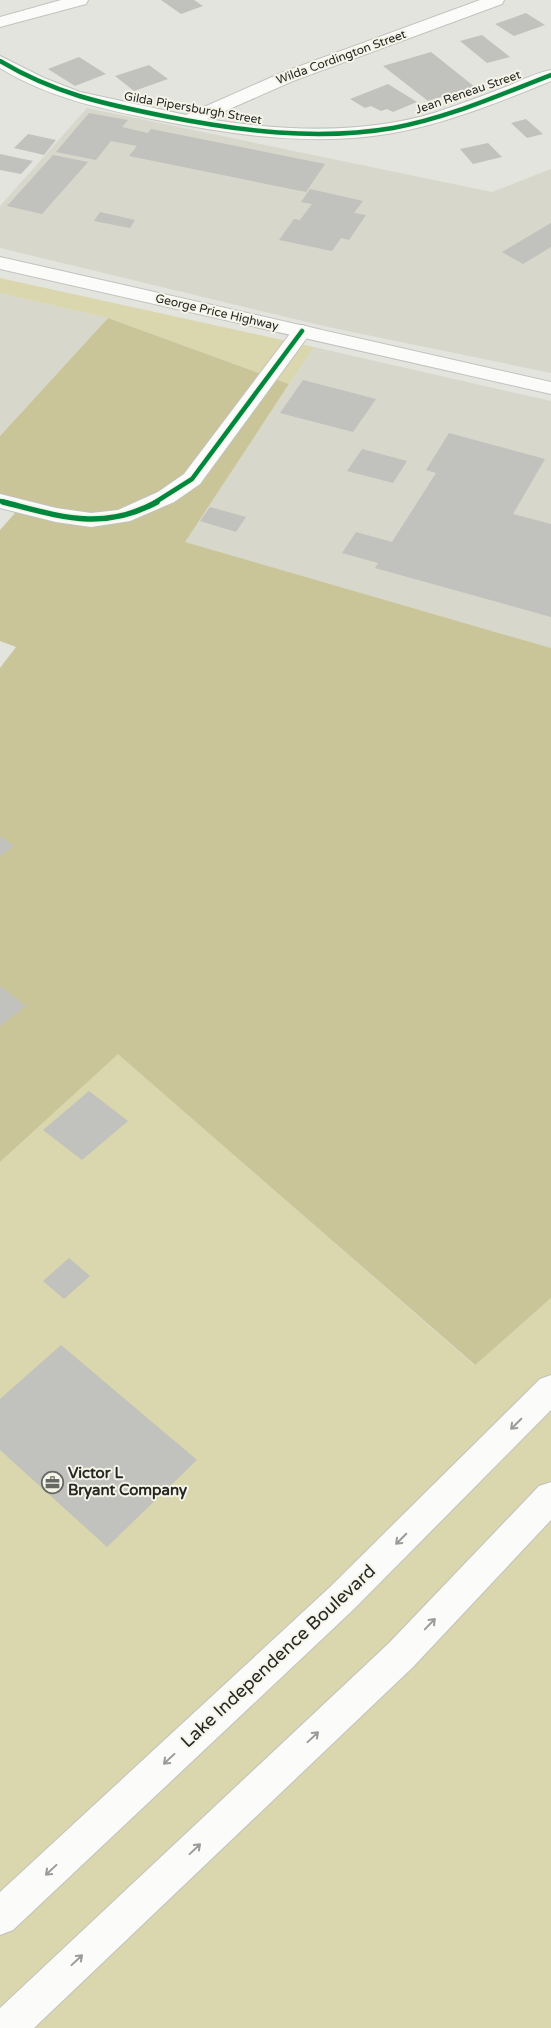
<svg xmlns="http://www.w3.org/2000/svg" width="551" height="2028" font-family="'Varela Round',sans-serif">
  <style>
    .built { fill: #d7d7cb }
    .green { fill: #dad6ad }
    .forest { fill: #c9c599 }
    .building { fill: #c1c1bd }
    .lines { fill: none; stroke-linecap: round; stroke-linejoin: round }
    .minor-casing { stroke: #c2c2be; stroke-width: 2 }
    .major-casing { stroke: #c2c2be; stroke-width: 2 }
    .highway-casing { stroke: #c2c2be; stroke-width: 2 }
    .minor { fill: #fbfbfa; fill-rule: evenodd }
    .major { fill: #fbfbfa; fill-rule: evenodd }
    .highway { fill: #fbfbfa; fill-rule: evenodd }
    .cycleway-far1-casing { stroke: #f4f4e9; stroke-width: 7 }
    .cycleway-casing { stroke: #f4f4e9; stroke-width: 9 }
    .cycleway-far1 { stroke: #00873e; stroke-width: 4.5 }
    .cycleway { stroke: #00873e; stroke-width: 5.5 }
    .oneway { stroke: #9b9b99 }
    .labels { text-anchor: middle; stroke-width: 4; stroke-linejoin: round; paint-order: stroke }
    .far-street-label { font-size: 12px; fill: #262622; stroke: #f4f4e9 }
    .poi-label { font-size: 15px; font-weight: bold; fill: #262622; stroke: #f4f4e9; text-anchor: start }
    .near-street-label { font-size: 18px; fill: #262622; stroke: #f4f4e9 }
  </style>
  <rect width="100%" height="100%" fill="#e4e4df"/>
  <path class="built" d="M87 108 492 192 551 169V373L328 327 0 248V206Z
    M0 293 108 318 0 436Z
    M314 347 551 401V648L184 542Z"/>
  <path class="green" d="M0 278 9 280 314 347 289 384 108 318 0 293Z
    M118 1053 474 1365 551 1298V2028H0V1162Z"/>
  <path class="forest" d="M108 318 289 384 185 542 551 648V1298L475 1365 118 1054 0 1162V668L16 647 0 641V530L15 513 0 506V436Z"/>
  <path class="building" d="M161 0H194L203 6 181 14Z
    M526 13 545 25 514 36 495 24Z
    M482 35 510 57 487 63 460 41Z
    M431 52 475 87 428 101 383 66Z
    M79 57 106 74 75 86 48 69Z
    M149 65 168 79 134 91 115 76Z
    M388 84 417 102 393 112 387 109 381 111 371 106 365 108 350 99Z
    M89 113 128 120 122 127 148 133 151 129 325 164 306 192 129 156 137 146 111 141 96 160 56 152Z
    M526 119 543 134 527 138 511 123Z
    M28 134 56 140 44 155 14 148Z
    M488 143 502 157 473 164 460 149Z
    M0 154 33 161 21 174 0 170Z
    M53 155 88 162 42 214 7 206Z
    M310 189 363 201 354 213 366 215 349 240 341 238 332 251 279 240 294 219 300 220 312 204 301 202Z
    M100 212 135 220 130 228 94 221Z
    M551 223V247L523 264 502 252Z
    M303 380 376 399 353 432 280 413Z
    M449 433 545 459 513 514 551 524V617L375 568 378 563 342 553 356 532 392 542 436 473 426 470Z
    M362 449 407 461 393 483 347 471Z
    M210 507 246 517 236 532 200 521Z
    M0 836 14 846 0 856Z
    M0 986 26 1006 0 1026Z
    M89 1091 128 1121 82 1160 43 1130Z
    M69 1258 90 1276 64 1299 43 1281Z
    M61 1345 197 1460 107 1547 0 1450V1399Z"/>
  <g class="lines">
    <defs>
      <path id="minor" d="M61 0H88L86 4 0 27V17Z
        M480 0H504L502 4 293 81 207 119C282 131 364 135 437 112 461 104 485 95 508 86 522 80 536 73 551 70V81C499 102 448 123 393 133 315 147 234 135 157 120 102 109 49 98 0 68V56L44 78 80 92 186 115 281 73Z
        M302 325 309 327 312 331 309 335 200 484 174 502 130 521 91 527 56 522 0 508V494L56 508 91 513 118 510 158 492 184 474 295 327Z"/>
      <path id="major" d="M0 257 551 382V394L0 269Z"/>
      <path id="highway" d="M551 1375V1410L354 1609 13 1930 0 1935V1892L330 1587 540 1379Z
        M551 1482V1520L413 1667 34 2028H0V2008L389 1643 539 1486Z"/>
    </defs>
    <use href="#minor" class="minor-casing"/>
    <use href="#major" class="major-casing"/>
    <use href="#highway" class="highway-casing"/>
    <use href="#minor" class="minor"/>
    <use href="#major" class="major"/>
    <use href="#highway" class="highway"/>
    <defs>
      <path id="cycleway-far1" d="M0 61C53 93 104 104 164 116 239 131 317 141 393 128 448 118 499 95 551 75
        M0 501 8 503
        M154 503 192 479 302 331"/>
      <path id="cycleway" d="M3 502C59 516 102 532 157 502"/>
    </defs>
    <use href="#cycleway-far1" class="cycleway-far1-casing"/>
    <use href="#cycleway" class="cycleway-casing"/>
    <use href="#cycleway-far1" class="cycleway-far1"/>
    <use href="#cycleway" class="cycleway"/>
  </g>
  <defs><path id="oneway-shaft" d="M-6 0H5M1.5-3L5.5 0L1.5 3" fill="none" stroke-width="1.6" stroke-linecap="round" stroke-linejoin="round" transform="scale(1.25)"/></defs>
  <g class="oneway">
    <use href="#oneway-shaft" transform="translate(516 1424) rotate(135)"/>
    <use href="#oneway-shaft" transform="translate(401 1539) rotate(135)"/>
    <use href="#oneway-shaft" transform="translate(430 1624) rotate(-46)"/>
    <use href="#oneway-shaft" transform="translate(313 1737) rotate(-43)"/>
    <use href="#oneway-shaft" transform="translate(169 1759) rotate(137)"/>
    <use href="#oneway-shaft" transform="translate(195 1849) rotate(-43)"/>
    <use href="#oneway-shaft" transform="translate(51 1870) rotate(137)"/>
    <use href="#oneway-shaft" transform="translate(77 1960) rotate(-43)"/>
  </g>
  <defs>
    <symbol id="office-ring" viewBox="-11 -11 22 22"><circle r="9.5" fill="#f4f4e9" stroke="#686864" stroke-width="1.5"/><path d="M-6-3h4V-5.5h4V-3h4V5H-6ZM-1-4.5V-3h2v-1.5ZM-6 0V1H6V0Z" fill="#686864"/></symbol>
  </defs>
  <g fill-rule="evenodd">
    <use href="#office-ring" x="40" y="1470" width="25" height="25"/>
  </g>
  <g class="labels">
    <g class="far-street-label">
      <text transform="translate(341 57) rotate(-20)" y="4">Wilda Cordington Street</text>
      <text transform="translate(468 92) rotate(-19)" y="4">Jean Reneau Street</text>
      <text transform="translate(193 108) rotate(10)" y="4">Gilda Pipersburgh Street</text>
      <text transform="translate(217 312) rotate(13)" y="4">George Price Highway</text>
    </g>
    <g class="poi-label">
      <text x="68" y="1478">Victor L<tspan x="68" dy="17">Bryant Company</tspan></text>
    </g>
    <g class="near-street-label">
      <text transform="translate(278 1656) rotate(-43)" y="6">Lake Independence Boulevard</text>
    </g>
  </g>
</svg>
